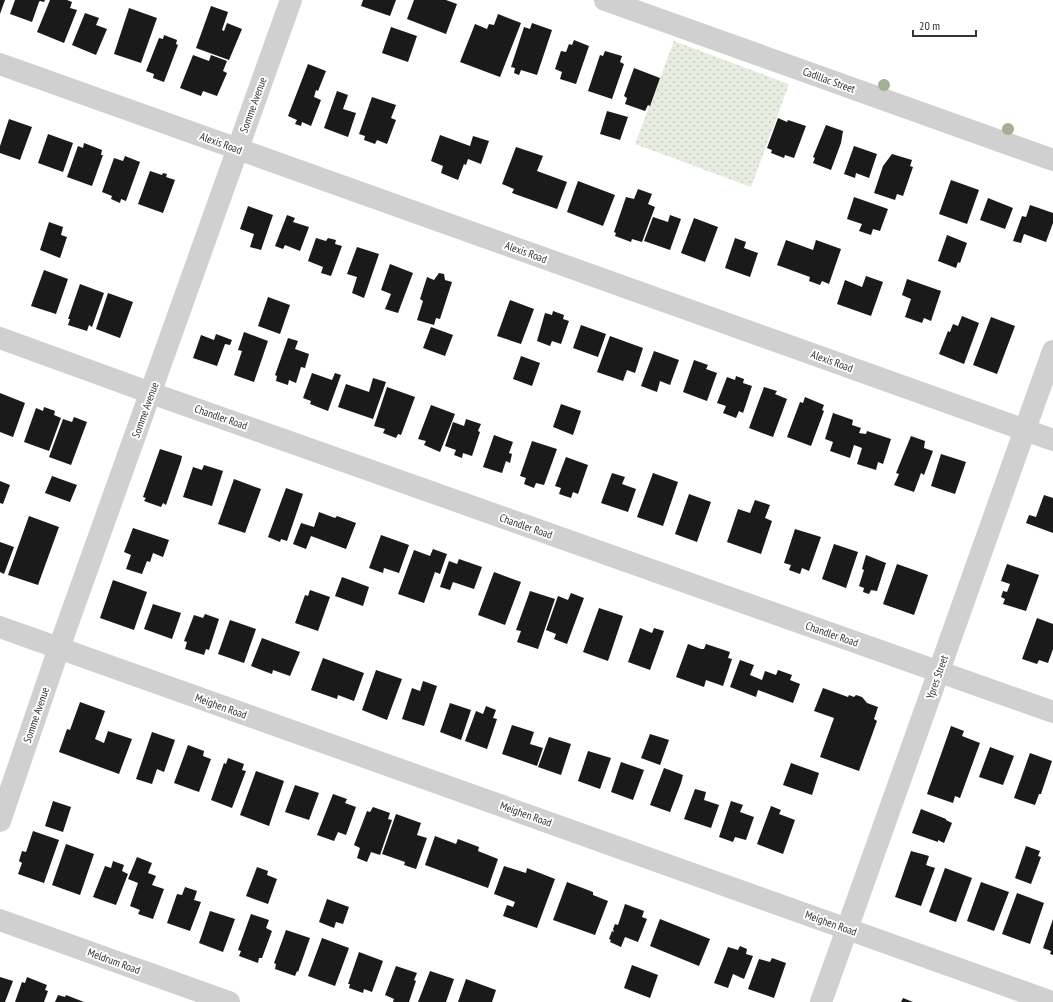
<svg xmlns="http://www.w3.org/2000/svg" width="1053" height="1002" font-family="'PT Sans Narrow',sans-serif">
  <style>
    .grass { fill: url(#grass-dots) }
    .building { fill: #1a1a1a }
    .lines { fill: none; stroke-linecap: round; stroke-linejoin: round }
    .minor { stroke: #d0d0d0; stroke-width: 22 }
    .tree { fill: #a2b095 }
    .labels { text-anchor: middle; stroke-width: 4; stroke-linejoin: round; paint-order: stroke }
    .street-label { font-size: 11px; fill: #333; stroke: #fff }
  </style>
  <defs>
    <pattern id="grass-dots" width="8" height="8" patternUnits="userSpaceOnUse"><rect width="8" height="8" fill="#e6ecdf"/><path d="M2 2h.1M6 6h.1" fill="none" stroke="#c6cbc0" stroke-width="1.8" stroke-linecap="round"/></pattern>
  </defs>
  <rect width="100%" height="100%" fill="#fff"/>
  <path class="grass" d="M674 41 789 84 751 187 635 144Z"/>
  <path class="building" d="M0 0H5L0 14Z
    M15 0H45L44 2 40 1 39 2 32 22 10 14Z
    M50 0H67L72 2 70 8 77 10 64 43 37 32Z
    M363 0H396L390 16 361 6Z
    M414 0H446L457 4 446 34 407 19Z
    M211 6 228 12 222 30 224 31 227 23 242 29 229 60 196 48Z
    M129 8 157 18 141 63 114 54Z
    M85 13 99 18 96 25 107 29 96 55 72 45Z
    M498 14 521 23 500 77 460 62 475 24 487 29 489 24 494 25Z
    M532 23 552 30 537 75 521 70 519 75 514 73 515 68 511 67 524 27 530 29Z
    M391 27 417 36 408 62 382 53Z
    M164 35 177 40 176 44 178 45 164 82 153 78 154 74 146 71 159 38 163 39Z
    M574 40 589 46 576 84 560 79 562 72 555 69 561 51 566 52 569 44 572 45Z
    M605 51 622 56 620 62 624 64 612 99 588 91 600 55 603 56Z
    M193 55 209 61 211 55 227 61 223 71 227 73 217 96 203 91 201 96 180 88Z
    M308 64 326 71 318 91 316 90 314 97 321 100 311 126 302 122 301 126 295 124 297 120 288 116Z
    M634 68 660 78 650 106 648 105 645 111 625 104 627 98 624 96Z
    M337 91 348 95 343 109 356 113 348 137 324 128Z
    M372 97 396 105 391 118 396 120 387 144 377 140 375 144 364 140 365 136 359 134Z
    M607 111 628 117 620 140 600 134Z
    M778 118 787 122 788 120 806 126 794 158 785 155 784 158 771 153 772 150 767 148Z
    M9 119 32 127 20 160 0 153V146Z
    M826 125 843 131 841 143 831 170 813 163 815 158 813 157Z
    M48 134 73 143 63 172 38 163Z
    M440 135 470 146 473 136 489 141 481 164 468 159 466 165 464 164 458 180 441 173 443 166 431 161Z
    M84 143 102 150 101 155H103L92 186 67 177 78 146 83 148Z
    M854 146 877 154 869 178 856 173 855 178 844 174Z
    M516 147 543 156 537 171 567 182 557 209 512 193 514 189 502 184Z
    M892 154 912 160 910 166 913 167 903 196 897 194 895 200 874 193 883 166Z
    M125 156 140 162 126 201 121 199 120 203 111 199 112 196 102 192 114 158 123 161Z
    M150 171 162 175 163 173 167 174 166 177 175 180 163 213 138 204Z
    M951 180 979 190 967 224 939 214Z
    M578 181 615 195 603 226 567 212Z
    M638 189 652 194 648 204 655 207 642 242 632 239 631 242 615 236 616 233 614 232 626 197 634 199Z
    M854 197 888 209 880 231 873 229 871 235 859 231 862 224 847 219Z
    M988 198 1013 208 1005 229 980 220Z
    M1030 205 1053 213V223L1046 242 1024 234 1021 243 1013 241 1022 216 1026 217Z
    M248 206 273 215 261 250 250 247 254 234 240 229Z
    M287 215 295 218 293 222 309 227 300 251 285 245 283 249 275 246Z
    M670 215 681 219 670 250 644 241 653 217 668 222Z
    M694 218 718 227 705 262 681 253Z
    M49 222 63 227 61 235 67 237 60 258 40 250Z
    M947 235 967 243 960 263 958 262 956 268 938 261Z
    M316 238 326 241 328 238 336 240 335 244 342 246 331 276 321 273 323 267 308 261Z
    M735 238 746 242 744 248 758 253 750 277 725 268Z
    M786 240 813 250 816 240 841 249 829 284 822 281 820 285 809 281 810 277 777 265Z
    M357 247 379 254 364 298 352 293 357 277 347 274Z
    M390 264 413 273 398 313 385 309 391 294 381 290Z
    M44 270 68 279 56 314 31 306Z
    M439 273 444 274 445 280 452 282 440 319 436 318 434 325 417 320 423 301 420 299 427 277 434 280Z
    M866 276 883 282 871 316 837 304 845 280 862 287Z
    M907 279 941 291 931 321 924 318 922 323 905 317 911 299 902 295Z
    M80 284 104 293 92 327 89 325 87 331 68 325 70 319H68Z
    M108 293 133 302 120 338 96 329Z
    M268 297 290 305 280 334 258 326Z
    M510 300 534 309 521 344 497 336Z
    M553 311 564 315 563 319 569 321 561 344 552 341 550 346 537 341 545 313 552 315Z
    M962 316 979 323 964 364 939 354 948 331 950 332 953 324 958 326Z
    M991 317 1015 326 997 374 973 365Z
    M581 325 606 334 598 357 573 348Z
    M431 327 453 335 445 356 423 348Z
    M244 332 268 341 254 382 234 375 242 351 238 350Z
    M216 334 232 340 230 345 225 344 217 366 193 358 201 335 214 340Z
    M610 336 643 348 635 373 627 370 623 381 597 372Z
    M288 338 298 341 295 349 309 354 305 368 301 367 296 383 289 380 288 385 276 381 277 376 275 375Z
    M654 351 679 360 670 385 660 381 657 392 641 386Z
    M521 356 540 363 532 386 513 379Z
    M694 360 708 365 706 369 717 373 707 401 683 392Z
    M312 373 332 380 335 373 341 375 328 411 310 404 311 401 303 398Z
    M736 376 744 379 743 383 752 386 743 413 739 411 736 418 723 413 726 406 717 403 727 377 735 380Z
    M373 378 386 382 373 419 338 407 346 384 369 392Z
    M387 387 415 397 401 435 398 434 396 438 383 433 385 429 374 426Z
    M764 387 777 391 775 394 787 399 773 437 749 428Z
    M0 393 25 403 13 437 0 432Z
    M805 397 824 405 822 410 824 411 811 446 787 437 800 402 803 403Z
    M561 404 581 411 573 435 553 427Z
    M431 405 455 414 440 452 424 445 426 441 418 439Z
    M44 407 55 411 54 415 61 418 49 451 24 442 36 408 43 411Z
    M833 413 853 420 852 425 861 428 859 433 866 434 867 431 891 439 883 464 878 462 876 470 857 464 862 448 854 445 850 458 830 451 833 442 825 439Z
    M74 417 87 422 71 465 49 457 63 419 72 422Z
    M466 419 481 424 478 431 480 432 472 456 463 453 462 458 454 455 456 450 445 446 453 422 464 426Z
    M494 435 513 442 509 453 512 454 510 463 506 461 502 473 483 467Z
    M911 436 925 441 924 448 933 451 924 475 921 473 914 492 894 485 899 474 896 473Z
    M532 441 557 449 544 485 536 483 534 488 524 484 526 478 520 476Z
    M160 449 182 456 181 461 166 505 163 503 161 507 144 501 146 498 143 497Z
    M941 454 966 462 955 494 931 486Z
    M566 457 588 465 578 494 573 492 571 498 559 494 561 488 555 486Z
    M204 465 223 471 212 506 183 497 193 467 202 470Z
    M612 473 625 477 622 484 636 489 628 512 601 503Z
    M653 473 678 482 663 526 637 517Z
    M52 476 77 485 70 502 45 493Z
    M234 479 261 489 245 533 218 524Z
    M0 481 10 485 3 504 0 503Z
    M286 488 303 494 287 541 281 539 280 542 268 537Z
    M689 494 711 502 697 542 675 534Z
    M1044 495 1053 498V533L1026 523 1029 515 1036 517Z
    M755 500 770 505 765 518 772 521 761 554 727 542 738 509 750 513Z
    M319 512 335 518 337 516 356 523 346 549 311 536 306 549 293 544 301 523 314 527Z
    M29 516 59 527 38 585 8 575Z
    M133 528 169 540 163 557 153 553 150 562 147 561 142 574 126 569 131 555 124 552Z
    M795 529 821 537 809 571 802 568 800 574 789 570 791 565 784 563Z
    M381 535 409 545 399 573 384 568 383 573 369 568Z
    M0 542 14 547 4 574 0 572Z
    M834 544 858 552 846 588 822 579Z
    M433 549 447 554 440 574 435 572 424 603 398 594 414 550 430 556Z
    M866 555 886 563 877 591 871 590 869 594 863 592 864 588 859 586 864 570 862 569Z
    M459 559 482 567 474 589 453 582 450 590 440 587 449 561 457 564Z
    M897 564 928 575 914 615 883 604Z
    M1007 564 1039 575 1026 611 1003 604 1005 599 1001 597 1003 591 1007 592 1010 584 1001 581Z
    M494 572 521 582 505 625 478 615Z
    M342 577 369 587 363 606 335 596Z
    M113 580 147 592 134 630 100 618Z
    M310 590 330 597 318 631 295 623 305 595 308 596Z
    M530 591 555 599 538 649 517 642 521 631 516 630Z
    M571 593 584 598 567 644 554 639 556 634 546 630 558 596 568 600Z
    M153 604 181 613 172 639 144 629Z
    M599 608 623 616 608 661 583 652Z
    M205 614 219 619 209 650 206 649 204 655 185 649 187 642 184 641 194 615 203 618Z
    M1037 618 1053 624V649L1048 663 1039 660 1037 664 1022 659Z
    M230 620 256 629 244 663 218 654Z
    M640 628 652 633 654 628 664 631 650 670 628 662Z
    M262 638 300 652 290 676 273 670 272 674 251 666Z
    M688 644 701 649H704L706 644 730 652 728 658 732 659 723 686 706 680 704 687 676 677Z
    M323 658 364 673 354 701 338 695 337 699 311 690Z
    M740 660 754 665 750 675 762 680 765 671 776 675 778 670 792 675 790 680 800 684 793 703 758 690 756 697 730 687Z
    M376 670 402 679 387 720 362 710Z
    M423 681 437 686 424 726 402 719 412 688 420 691Z
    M823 688 848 697 849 695 854 697 856 695 862 697 867 703 878 707 874 719 877 721 859 771 820 757 834 718 814 711Z
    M80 702 105 711 95 739 104 743 108 731 132 739 119 774 59 752 67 729 70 730Z
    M450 703 471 710 461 740 440 732Z
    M486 706 496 710 493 718 497 719 487 749 465 741 476 711 483 714Z
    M512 725 534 732 530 744 543 748 537 766 502 754Z
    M951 726 964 731 962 736 980 743 960 798 955 796 953 803 927 794Z
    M152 732 175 740 164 772 157 769 152 784 136 779Z
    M650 734 669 740 660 765 641 758Z
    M549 737 571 744 561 775 538 767Z
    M188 745 204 751 203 756 211 759 199 792 174 783Z
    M990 747 1014 756 1003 785 979 777Z
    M588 751 611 758 600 789 578 781Z
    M1030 753 1052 761 1041 794H1039L1035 805 1014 798Z
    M228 758 244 764 242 770 246 771 232 808 211 800 224 763 226 764Z
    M621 762 644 770 633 800 611 792Z
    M791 763 819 773 812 795 783 785Z
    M664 768 683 775 681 783 670 812 650 805Z
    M256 771 284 781 269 826 240 815Z
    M295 785 319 793 309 820 285 812Z
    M695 789 706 792 704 800 719 805 711 828 684 819Z
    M333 794 347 799 345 803 356 807 346 835 338 832 334 841 317 835Z
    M53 801 71 807 63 832 45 826Z
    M731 801 743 805 740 812 754 817 746 840 735 837 733 842 719 837Z
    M771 806 781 810 779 814 795 820 783 854 757 844Z
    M373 807 390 813 388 819 392 820 380 855 371 852 367 862 357 858 360 848 354 845 367 811 370 812Z
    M921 809 946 819V820L952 823 944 843 938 840V842L912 833Z
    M396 814 421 823 417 835 427 838 416 869 404 865 405 862 382 854Z
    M33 831 59 840 44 883 18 874 22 863 19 861 22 851 26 852Z
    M435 836 456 844 458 839 479 847 478 851 498 859 488 888 425 865Z
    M66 844 94 854 80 895 52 885Z
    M1026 846 1040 851 1038 856 1041 857 1031 884 1015 878Z
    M911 851 929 856 926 865 935 868 921 906 895 897Z
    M137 857 152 863 148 873 156 876 152 885 164 889 153 919 138 914 140 910 130 906 138 883 128 879Z
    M113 861 124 865 122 871 128 874 116 905 93 897 105 866 111 868Z
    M504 866 526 873 527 868 555 879 537 928 503 916 507 905 513 907 515 902 494 894Z
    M257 867 268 871 267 875 277 879 268 904 246 896Z
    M945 868 972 878 956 922 929 912Z
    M567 882 593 892V895L608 901 595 935 553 920Z
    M981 882 1009 892 994 931 967 921Z
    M185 887 197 891 194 900 201 902 190 931 167 923 177 894 182 895Z
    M1017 893 1044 903 1030 944 1002 934Z
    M327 899 349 907 343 924 336 922 334 928 319 922Z
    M625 904 644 911 642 917 647 919 638 942 625 937 621 947 610 942 611 940 609 939 612 931 614 932 613 929 615 924 618 925Z
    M210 911 235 919 223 952 199 943Z
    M251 914 269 920 266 928 272 931 262 958H259L258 963 239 956 241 951 238 950Z
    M660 919 710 939 699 966 650 946Z
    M1053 919V955L1050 954 1051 951 1043 948Z
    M286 930 310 938 298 972 297 971 295 976 275 969 276 964 274 963Z
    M322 938 349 948 335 986 308 976Z
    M740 946 747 949 746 954 753 956 744 979 733 974 728 988 714 983 728 947 738 950Z
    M359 952 383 961 372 992 364 989 363 993 349 988 350 984H348Z
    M772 958 786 963 774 998 748 989 759 959 770 962Z
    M632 965 658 975 650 998 624 988Z
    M396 966 417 973 414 980 416 981 409 1002H393L394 999 385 995Z
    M430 971 454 979 446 1002H418Z
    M0 977 13 981 5 1002H0Z
    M27 977 47 985 45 990 48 991 44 1002H15L22 982 25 983Z
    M466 979 496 990 492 1002H458Z
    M58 995 65 997 66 995 84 1002H55Z
    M903 998 913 1002H901Z"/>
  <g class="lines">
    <path class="minor" d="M605 0 1053 160
      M0 64 1053 440
      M0 338 151 393 1053 712
      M0 627 1052 1002
      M0 821 59 648 291 0
      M0 920 229 1002
      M821 1002 1053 351"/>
  </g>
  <g class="tree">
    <circle cx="884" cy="85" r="6"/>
    <circle cx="1008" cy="129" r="6"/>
  </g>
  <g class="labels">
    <g class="street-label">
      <text transform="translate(829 80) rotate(20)" y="4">Cadillac Street</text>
      <text transform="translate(253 105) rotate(-70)" y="4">Somme Avenue</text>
      <text transform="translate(221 143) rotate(20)" y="4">Alexis Road</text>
      <text transform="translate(526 252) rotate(20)" y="4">Alexis Road</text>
      <text transform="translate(832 361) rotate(20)" y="4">Alexis Road</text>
      <text transform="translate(145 410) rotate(-70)" y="4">Somme Avenue</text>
      <text transform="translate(221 417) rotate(19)" y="4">Chandler Road</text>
      <text transform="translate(526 526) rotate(19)" y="4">Chandler Road</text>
      <text transform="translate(832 634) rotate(19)" y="4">Chandler Road</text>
      <text transform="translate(937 677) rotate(-71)" y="4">Ypres Street</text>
      <text transform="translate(221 706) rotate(20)" y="4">Meighen Road</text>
      <text transform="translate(36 715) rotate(-71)" y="4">Somme Avenue</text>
      <text transform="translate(526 814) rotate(20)" y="4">Meighen Road</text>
      <text transform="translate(831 923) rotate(20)" y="4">Meighen Road</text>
      <text transform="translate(114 961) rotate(20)" y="4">Meldrum Road</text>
    </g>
  </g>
  <path d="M913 30v6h63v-6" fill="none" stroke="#333333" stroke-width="2"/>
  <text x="919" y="30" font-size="12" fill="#333333" stroke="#ffffff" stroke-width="3" paint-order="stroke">20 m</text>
</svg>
